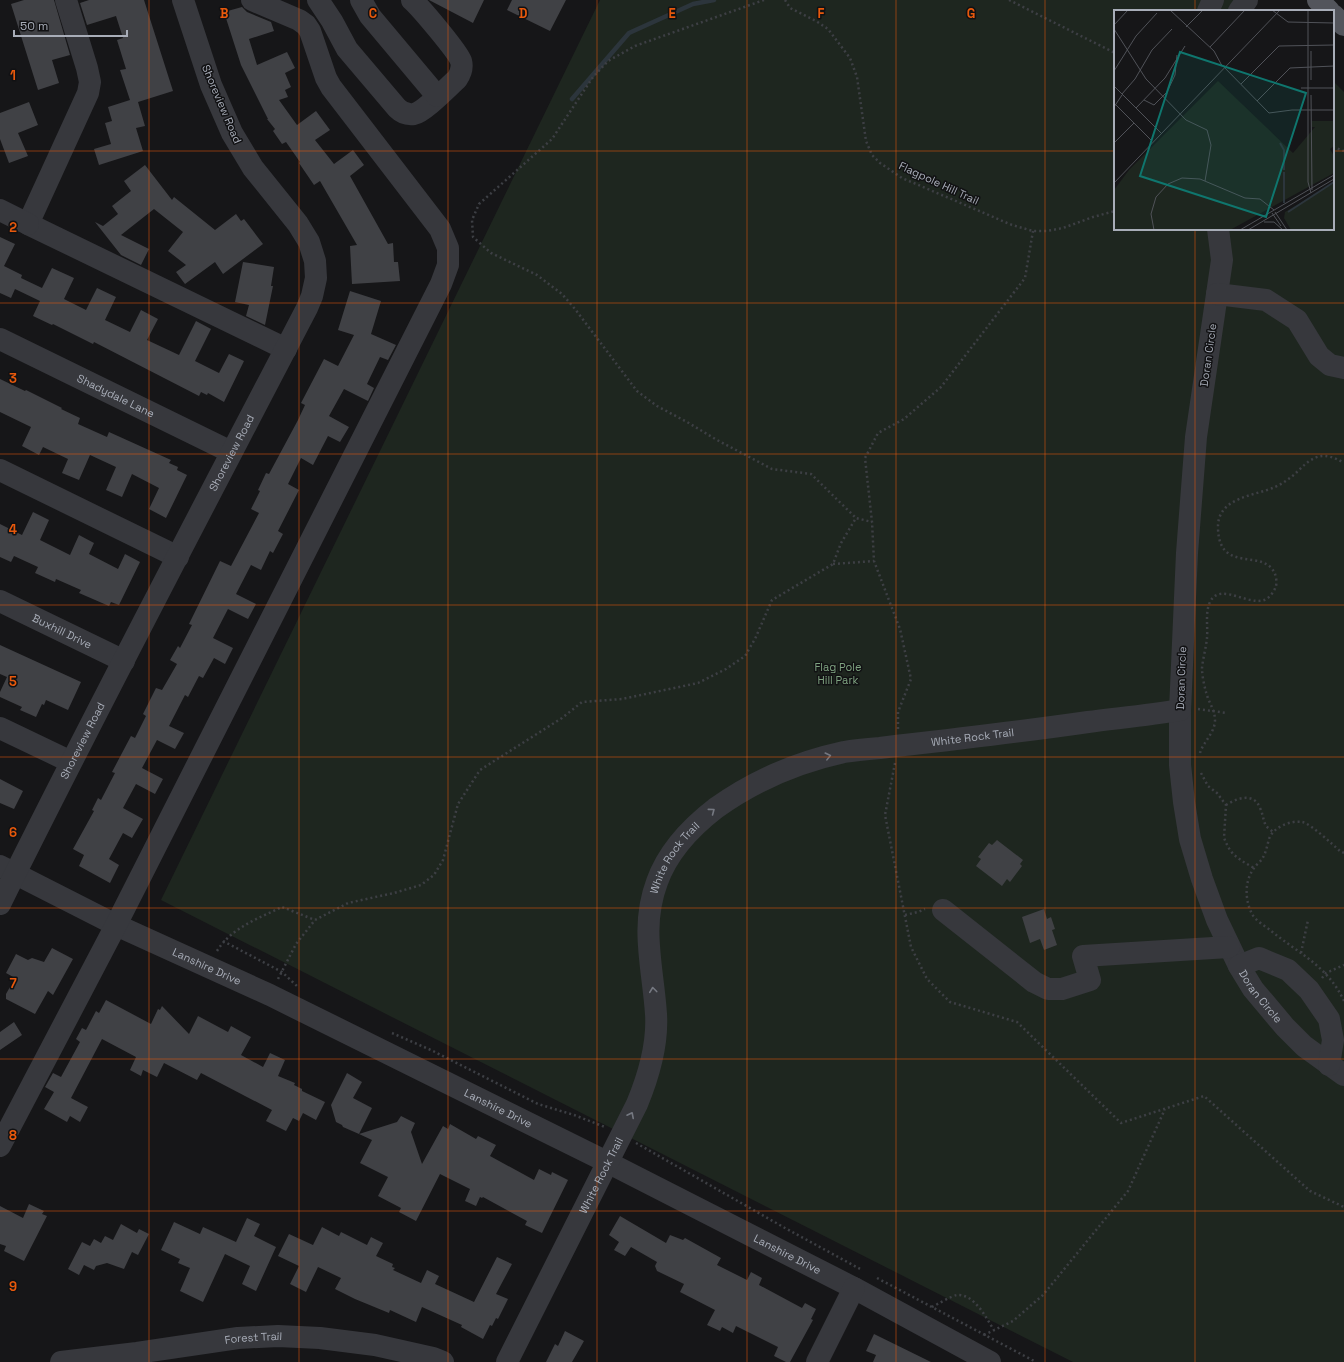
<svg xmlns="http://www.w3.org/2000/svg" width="1344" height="1362" font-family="'Space Grotesk',sans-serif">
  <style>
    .green { fill: #1e261f }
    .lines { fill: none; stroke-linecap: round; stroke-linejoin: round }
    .stream { stroke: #2c353c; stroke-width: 4.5 }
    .building { fill: #404145 }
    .path { stroke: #3d3f44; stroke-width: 2.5; stroke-dasharray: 2 3; stroke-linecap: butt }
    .minor { stroke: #37383d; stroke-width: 22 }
    .major { stroke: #53555c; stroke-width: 22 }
    .oneway { stroke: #757881 }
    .grid { fill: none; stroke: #e8590c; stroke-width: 1; stroke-opacity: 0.55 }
    .labels { text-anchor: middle; stroke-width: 3; stroke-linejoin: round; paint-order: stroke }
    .street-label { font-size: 11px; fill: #a8adb8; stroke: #111113 }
    .park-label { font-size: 11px; fill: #7fa381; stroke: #111113 }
    .inset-river { fill: none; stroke: #2c353c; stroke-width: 2 }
    .inset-road { fill: none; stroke: #505258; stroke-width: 1 }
    .view { fill: #0f766e; fill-opacity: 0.15; stroke: #0f766e; stroke-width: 2 }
    .inset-edge { fill: none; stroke: #a8adb8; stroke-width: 2 }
    .grid-label { font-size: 13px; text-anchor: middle; font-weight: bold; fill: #e8590c; stroke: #111113; stroke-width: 3; stroke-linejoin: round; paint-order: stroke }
  </style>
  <rect width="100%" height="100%" fill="#161618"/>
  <path class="green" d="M600 0H1244L1256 11H1115V229H1333V81L1344 92V1362H1073L161 900Z"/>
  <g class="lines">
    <path class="stream" d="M572 99 629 33 693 4 714 0"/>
  </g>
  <path class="building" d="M24 0H54L70 55 52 60 59 83 38 90 11 4Z
    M89 0H144L173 91 138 102 145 126 136 128 143 151 99 165 94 149 111 144 105 123 112 121 108 107 130 100 120 70 126 69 117 40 123 38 116 16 87 25 80 3Z
    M429 0H484L473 23Z
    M512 0H566L550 31 507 10Z
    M242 7 247 12 271 22 274 31 249 39 257 65 287 52 295 68 285 73 291 87 285 90 288 97 279 100 297 125 316 111 330 130 315 140 334 164 353 150 364 165 350 176 388 244 393 243 394 262H398L400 281 352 284 350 246 357 245 320 181 314 185 299 163 300 162 286 142 282 144 273 131 275 129 267 119H268L241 65 224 12Z
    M29 102 38 125 18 133 28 156 9 163 0 139V113Z
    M145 165 172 200 174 197 215 230 236 214 241 221 244 219 263 244 223 274 215 262 185 284 176 272 186 265 168 251 183 232 154 209 121 235 149 249 141 265 121 255 95 222 103 226 118 214 112 206 131 191 124 181Z
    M0 237 15 244 4 266 22 275 21 278 42 288 52 268 74 278 64 299 86 310 97 288 116 297 105 320 130 332 141 310 158 319 147 340 179 355 196 321 211 329 195 361 219 373 229 354 244 361 224 402 208 393 207 395 201 392 199 396 94 342 93 344 53 324 52 325 33 316 40 301 15 289 11 298 0 293Z
    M243 262 274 267 271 286H273L265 325 246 316 249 305 235 302Z
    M350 291 381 301 371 334 396 345 388 360 380 357 367 384 374 388 368 401 344 389 329 416 349 427 340 442 328 436 313 465 301 458 288 484 299 490 278 531 283 534 273 553 270 551 261 570 251 565 236 594 256 604 248 619 228 609 213 638 233 648 225 664 214 658 203 678 199 676 188 697 185 695 169 726 184 733 175 749 157 740 142 768 163 779 155 794 136 784 123 808 143 819 132 838 123 833 109 859 119 865 110 883 79 866 84 855 73 849 94 811 92 810 98 798 101 800 115 773 112 772 131 736 135 738 146 716 143 714 156 688 162 690 177 664 170 660 178 646 180 648 192 625 189 624 220 561 231 566 259 513 251 509 260 491 258 490 266 473 269 474 298 420 305 405 301 403 324 359 338 366 354 335 338 330Z
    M0 379 25 391 26 390 62 408 61 409 80 418 78 424 107 437 109 432 171 460 169 463 178 467 177 470 187 475 166 518 149 509 159 488 132 474 122 497 106 490 116 467 90 455 79 480 62 473 68 459 43 447 39 455 22 446 31 427 0 412Z
    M33 512 49 520 40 540 70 555 79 535 94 543 89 554 118 569 125 554 140 562 119 605 111 602 109 606 79 593 81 590 56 579 55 582 35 573 38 567 14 556 11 562 0 557V524L22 535Z
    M0 645 81 682 68 710 46 700 44 705 42 704 36 717 20 710 22 707 0 697V692L7 677 0 674Z
    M0 779 23 791 14 809 0 803Z
    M997 840 1023 860 1020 864 1022 866 1010 882 1007 879 1002 886 976 866 981 859 978 857 989 843 992 845Z
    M1044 909 1047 919 1051 917 1055 929 1052 930 1057 945 1044 950 1040 939 1030 943 1022 917Z
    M52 948 73 959 53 995 48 991 35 1014 6 999V994L15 978 6 973 16 954 28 960 32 958 44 962Z
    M106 1000 151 1024 158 1009 160 1010 162 1006 189 1034 198 1016 228 1032 231 1026 251 1037 241 1055 263 1067 270 1053 285 1060 278 1076 295 1083 294 1085 302 1089V1091L325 1102 316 1120 303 1113 299 1121 293 1118 286 1131 266 1121 272 1110 201 1073 197 1080 164 1063 157 1077 143 1070 141 1076 130 1070 136 1057 102 1039 71 1098 88 1107 80 1122 70 1116 67 1122 44 1109 54 1092 45 1087 53 1073 61 1077 80 1042 76 1039 82 1028 86 1030 96 1011 99 1013Z
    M14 1022 22 1035 0 1050V1032Z
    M347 1073 362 1082 353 1098 372 1108 359 1134 343 1127 342 1125 336 1122 331 1105Z
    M401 1116 415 1123 411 1132 422 1164 443 1126 448 1129 450 1124 476 1139 478 1136 496 1145 490 1156 534 1180 539 1169 551 1175 552 1172 568 1180 542 1233 525 1225 527 1221 483 1197 482 1198 480 1197 476 1206 465 1201 470 1189 440 1174 416 1221 399 1212 401 1208 378 1196 388 1177 360 1163 372 1140 359 1134 397 1122Z
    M29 1204 44 1211 42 1214 47 1216 24 1261 4 1251 6 1246 0 1244V1206L23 1218Z
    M620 1216 666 1243 670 1235 683 1240 685 1238 721 1258 717 1265 747 1280 751 1272 762 1278 759 1285 802 1308 805 1303 816 1309 811 1319 813 1320 790 1362H786L774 1356 778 1347 736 1326 733 1333 722 1327 720 1331 707 1325 715 1310 680 1292 684 1284 657 1271 655 1266 657 1262 631 1247 625 1256 614 1250 619 1242 609 1235Z
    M247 1218 260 1224 254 1236 276 1247 256 1291 242 1284 250 1266 225 1254 203 1302 180 1291 190 1268 178 1263 180 1259 161 1250 174 1222 200 1234 203 1227 236 1242Z
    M121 1224 137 1233 139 1229 149 1234 138 1255 132 1252 124 1269 107 1263 96 1266 94 1270 84 1265 79 1275 68 1269 82 1242 90 1246 94 1239 101 1243 105 1236 113 1240Z
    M322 1227 339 1236 341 1232 367 1245 371 1237 383 1243 376 1256 393 1264 392 1267 395 1268 393 1270 421 1283 427 1270 439 1276 435 1284 474 1302 497 1257 512 1264 496 1294 508 1299 498 1319 496 1318 492 1326 490 1325 483 1339 461 1327 462 1325 422 1307 416 1322 390 1310 389 1313 355 1299 335 1289 341 1278 318 1267 306 1292 290 1284 299 1266 278 1256 289 1234 313 1245Z
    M565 1331 584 1341 572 1362H546L555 1344 558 1346Z
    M874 1334 931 1362H873L876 1355 866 1351Z"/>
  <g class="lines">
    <path class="path" d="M764 0 635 46 608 61 593 77 552 139 479 204 472 220 473 237 491 253 537 275 562 294 575 309 637 391 657 406 687 422 717 440 772 469 811 474 856 518
      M785 0 790 8 816 21 828 29 850 58 857 77 866 141 872 155 880 163 902 178 1012 225 1033 231H1047L1063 228 1093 217 1115 211
      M1009 0 1115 53
      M1333 147 1344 151
      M833 564 874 561
      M1198 709 1227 713
      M898 729V712L911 679 900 629 874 561 872 522 865 458 878 433 904 419 941 387 1025 278 1033 231
      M1200 753C1203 742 1215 733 1215 720 1215 710 1208 701 1206 692 1204 685 1202 675 1202 668 1203 658 1206 648 1207 638 1208 627 1205 612 1210 602 1221 579 1255 613 1270 596 1273 593 1275 589 1276 586 1277 582 1276 577 1275 574 1264 547 1219 575 1218 528 1217 497 1255 496 1275 487 1284 483 1292 477 1299 470 1314 455 1324 451 1344 463
      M895 763 885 815 911 947 927 979 950 1002 1017 1022 1121 1123 1204 1096 1310 1191 1344 1207
      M1201 773 1208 786 1217 793 1226 805 1224 838 1228 847 1233 854 1242 861 1254 868
      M1226 805C1237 798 1254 792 1260 808 1263 814 1263 820 1266 826 1268 828 1271 830 1273 832
      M1344 853 1340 851C1333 845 1310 823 1302 822 1291 820 1273 827 1269 839 1267 846 1266 853 1262 859 1260 862 1256 865 1254 868 1244 882 1245 900 1252 914 1255 920 1265 926 1270 930 1299 954 1327 965 1344 1001
      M905 915 918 912 925 909
      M223 941 282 972 298 987
      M217 951C231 928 259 918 282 907L315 920
      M1301 953 1308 920
      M1322 978 1326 973 1344 965
      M278 979 296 944 315 920 348 903 394 893 421 885 434 875 443 860 458 804 480 770 562 718 582 702 622 699 698 683 726 669 745 656 755 639 772 600 833 564 841 543 856 518 872 522
      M392 1033 431 1050 538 1104 574 1115 605 1127
      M636 1143 785 1228 862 1270
      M877 1278 1036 1362
      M932 1307C938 1304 951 1296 957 1295 975 1294 986 1318 994 1330
      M984 1335 1013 1321 1043 1295 1128 1191 1165 1109"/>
    <g class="minor">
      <path d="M66 0 87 68 90 82 88 93 28 224 286 349"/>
      <path d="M318 0 332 21 347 49 397 108C402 113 407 115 414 114 424 112 448 87 457 79 461 73 463 68 461 61 458 52 421 8 412 0"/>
      <path d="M361 0 370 16 437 96"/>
      <path d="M1208 11 1213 0"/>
      <path d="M1239 11 1247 0"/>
      <path d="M0 210 28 224"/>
      <path id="s1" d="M1218 229 1222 260 1196 437 1187 553 1180 710V765L1184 802 1190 839 1202 879 1217 920 1239 966 1253 989 1285 1027 1304 1046 1344 1075"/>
      <path d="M1217 294 1266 300 1297 320 1319 356 1330 365 1344 368"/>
      <path id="s2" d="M0 339 231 452"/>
      <path d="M0 470 178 557"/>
      <path id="s3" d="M0 601 124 661"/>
      <path d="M0 728 71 762"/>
      <path id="s4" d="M0 866 116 925 270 995 607 1162 854 1288 990 1362"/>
      <path id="s5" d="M0 904C99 704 204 506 307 308L312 296 316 278 315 261 309 242 298 224 253 168 232 133 211 85 183 0"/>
      <path d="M943 910 1034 982 1048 989H1062L1090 980 1083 956 1229 947"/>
      <path d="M1239 966 1259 958 1288 970 1309 990 1329 1019 1333 1040 1329 1065"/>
      <path d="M0 1146 116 925 441 284 448 265V248L440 229 331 87 326 78 310 31 306 25 299 20 252 0"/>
      <path id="s6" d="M61 1362 137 1353 238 1338 278 1336 320 1338 375 1345 433 1358 443 1362"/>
      <path id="s7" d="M507 1362 637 1104C649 1075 658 1045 656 1014 653 968 640 927 657 882 668 851 690 828 716 808 755 780 798 762 844 752 856 750 868 749 880 748 908 744 936 742 964 738 1006 733 1047 728 1088 722 1119 718 1150 715 1180 710"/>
      <path d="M817 1362 854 1288"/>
    </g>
    <path class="major" d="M1318 0 1329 11
      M1333 15 1344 25"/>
  </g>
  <defs><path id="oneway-chevron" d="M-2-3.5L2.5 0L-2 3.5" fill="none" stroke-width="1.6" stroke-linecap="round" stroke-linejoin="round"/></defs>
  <g class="oneway">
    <use href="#oneway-chevron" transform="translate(828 756) rotate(-14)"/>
    <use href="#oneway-chevron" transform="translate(712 811) rotate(-37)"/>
    <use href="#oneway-chevron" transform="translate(653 990) rotate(-97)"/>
    <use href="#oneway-chevron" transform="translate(631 1115) rotate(-63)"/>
  </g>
  <path class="grid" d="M149 0V1362M299 0V1362M448 0V1362M597 0V1362M747 0V1362M896 0V1362M1045 0V1362M1195 0V11M0 151H1115M1333 151H1344M1195 229V1362M0 303H1344M0 454H1344M0 605H1344M0 757H1344M0 908H1344M0 1059H1344M0 1211H1344"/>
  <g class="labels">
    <g class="street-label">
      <text transform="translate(222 104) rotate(67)" y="4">Shoreview Road</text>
      <text transform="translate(939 183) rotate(25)" y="4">Flagpole Hill Trail</text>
      <text transform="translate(1208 355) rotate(-82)" y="4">Doran Circle</text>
      <text dy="4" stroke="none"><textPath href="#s2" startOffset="129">Shadydale Lane</textPath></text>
      <text dy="4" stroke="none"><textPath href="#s5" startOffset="507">Shoreview Road</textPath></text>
      <text dy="4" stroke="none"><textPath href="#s3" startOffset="69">Buxhill Drive</textPath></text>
      <text transform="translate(1181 678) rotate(-88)" y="4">Doran Circle</text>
      <text dy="4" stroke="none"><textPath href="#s7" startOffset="881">White Rock Trail</textPath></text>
      <text dy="4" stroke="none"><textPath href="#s5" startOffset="183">Shoreview Road</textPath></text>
      <text dy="4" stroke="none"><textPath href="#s7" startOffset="545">White Rock Trail</textPath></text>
      <text dy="4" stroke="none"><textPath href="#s4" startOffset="230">Lanshire Drive</textPath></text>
      <text dy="4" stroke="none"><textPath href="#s1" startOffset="787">Doran Circle</textPath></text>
      <text dy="4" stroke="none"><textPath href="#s4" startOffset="554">Lanshire Drive</textPath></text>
      <text dy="4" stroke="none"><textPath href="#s7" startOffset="209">White Rock Trail</textPath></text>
      <text dy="4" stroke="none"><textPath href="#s4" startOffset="878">Lanshire Drive</textPath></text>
      <text dy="4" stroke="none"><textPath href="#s6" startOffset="194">Forest Trail</textPath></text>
    </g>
    <g class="park-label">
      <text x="838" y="671">Flag Pole<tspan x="838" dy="13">Hill Park</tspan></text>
    </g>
  </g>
  <g transform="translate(1114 10)">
    <rect width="220" height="220" fill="#161618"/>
    <path d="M104 71 179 143 201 117H198V111H220V136L216 139 220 146V163L116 220H0V180L15 160ZM220 173V220H177L170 208 171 202Z" fill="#1e261f"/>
    <path class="inset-river" d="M166 133 170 140V160M170 193V162M174 202 220 172"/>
    <path class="inset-road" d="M56 0 100 41 107 54 155 103 178 100H220M158 0 174 12 220 13M194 0V172L197 183M0 15 14 0M72 17 89 0M0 19 32 69 72 110 93 120 97 135 91 171M96 37 131 0M0 61 22 26 43 3M197 70V41M127 74 165 36 220 35M0 76 47 123M187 78H220M8 84 21 69 38 40 58 19M197 85 198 180M30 90 40 95 53 82 61 65 63 45M143 91 176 58 220 56M0 93 38 131M0 97 8 85M22 98 51 68 71 36M0 133 20 113M0 173 166 0M161 202 173 220M158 203 167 216M150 212H160L169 220M40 220 37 204 42 187 54 174 68 168 86 169 131 188 146 189 160 200M126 220 220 165M134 220 220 169M147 220H160"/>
    <path class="view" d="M66 42 192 83 152 207 26 166Z"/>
    <rect width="220" height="220" class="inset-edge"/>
  </g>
  <g class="grid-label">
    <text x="224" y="18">B</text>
    <text x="373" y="18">C</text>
    <text x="523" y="18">D</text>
    <text x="672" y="18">E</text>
    <text x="821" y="18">F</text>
    <text x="971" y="18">G</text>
    <text x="13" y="80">1</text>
    <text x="13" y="232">2</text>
    <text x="13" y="383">3</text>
    <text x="13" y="534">4</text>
    <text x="13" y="686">5</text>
    <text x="13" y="837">6</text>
    <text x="13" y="988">7</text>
    <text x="13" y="1140">8</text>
    <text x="13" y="1291">9</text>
  </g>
  <path d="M14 30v6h113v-6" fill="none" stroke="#a8adb8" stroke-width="2"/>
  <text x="20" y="30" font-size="12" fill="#a8adb8" stroke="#111113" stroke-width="3" paint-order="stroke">50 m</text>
</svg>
